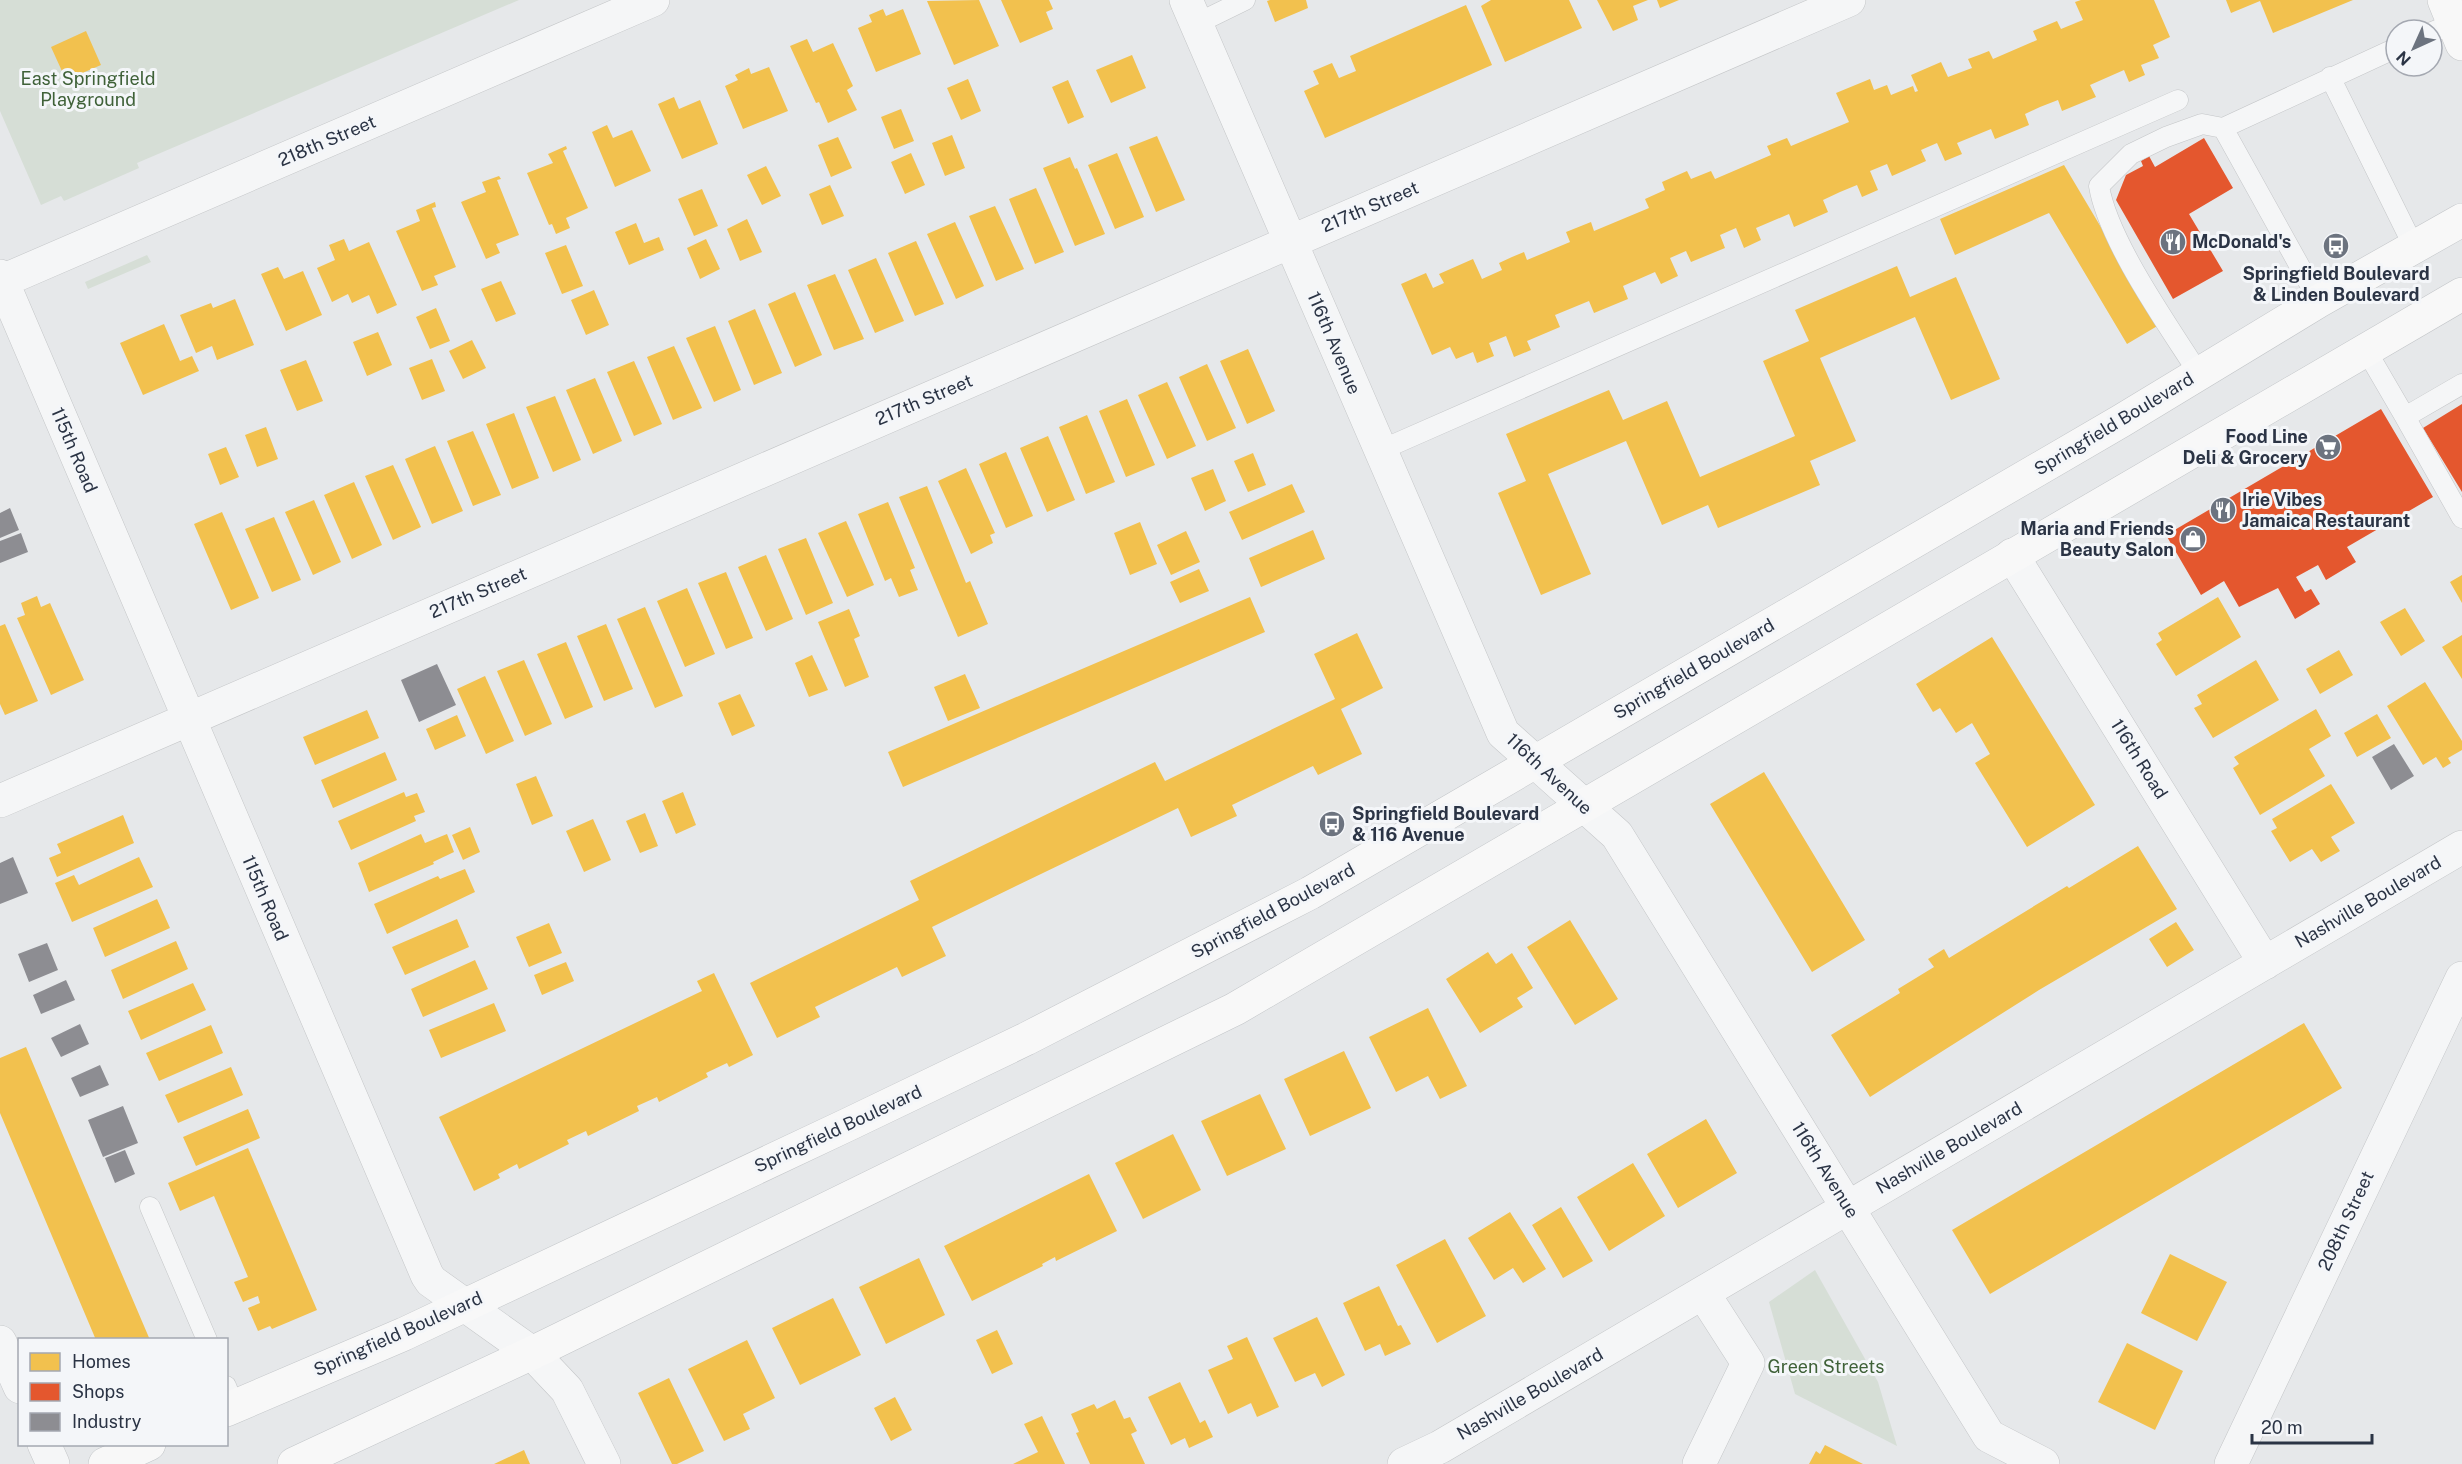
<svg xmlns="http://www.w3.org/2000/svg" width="2462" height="1464" font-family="'Public Sans',sans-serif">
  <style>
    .green { fill: #d6ded6 }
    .homes { fill: #f2c14e }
    .shops { fill: #e4572e }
    .industry { fill: #8d8d92 }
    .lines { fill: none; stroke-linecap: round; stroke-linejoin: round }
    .service-casing { stroke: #c4c6c8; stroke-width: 21 }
    .minor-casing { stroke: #c4c6c8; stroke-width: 34 }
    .secondary-casing { stroke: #c4c6c8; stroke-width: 34 }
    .primary-casing { stroke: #c2c5c8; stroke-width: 34 }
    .service { stroke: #f5f6f7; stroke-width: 20 }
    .minor { stroke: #f5f6f7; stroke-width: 33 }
    .secondary { stroke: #f8f8f8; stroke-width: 33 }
    .primary { stroke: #f8f8f8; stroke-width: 33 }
    .labels { text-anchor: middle; stroke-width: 6; stroke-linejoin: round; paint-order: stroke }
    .park-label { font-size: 18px; fill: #3f6138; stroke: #f4f6f9 }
    .street-label { font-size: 18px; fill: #2b3445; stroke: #f4f6f9 }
    .poi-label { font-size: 18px; font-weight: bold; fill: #2b3445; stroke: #f4f6f9; text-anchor: start }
  </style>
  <rect width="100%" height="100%" fill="#e6e8ea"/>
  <path class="green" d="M0 0H519L137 163 139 168 64 201 61 196 41 205 0 111Z
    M147 255 151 262 88 289 85 282Z
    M1815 1270 1878 1382 1897 1446 1795 1394 1769 1302Z"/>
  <path class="homes" d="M979 0 999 46 954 65 927 1Z
    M1001 0H1049L1053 9 1046 12 1053 29 1020 43Z
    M1270 0H1306L1308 8 1275 22 1267 1Z
    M1491 0H1569L1582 28 1505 62 1481 6Z
    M1597 0H1648L1633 6 1638 20 1613 31Z
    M1657 0H1679L1660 8Z
    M2081 0H2154L2170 37 2153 45 2159 58 2141 65 2145 75 2129 82 2124 70 2090 85 2096 97 2062 111 2058 100 2040 107 2025 114 2029 125 1995 139 1991 129 1957 143 1962 154 1945 161 1937 143 1921 150 1926 161 1908 169 1892 176 1887 164 1870 171 1878 190 1862 197 1857 185 1840 192 1823 200 1828 212 1794 227 1789 214 1756 228 1761 240 1744 248 1736 228 1720 235 1725 248 1691 262 1686 251 1670 258 1678 276 1661 284 1655 272 1623 286 1628 299 1594 313 1589 301 1555 315 1560 327 1527 341 1531 350 1514 357 1506 336 1489 343 1494 356 1477 363 1473 352 1456 359 1450 347 1432 355 1401 284 1426 273 1433 288 1444 283 1439 274 1473 259 1482 279 1502 270 1499 263 1512 257 1524 252 1527 260 1570 242 1566 232 1591 222 1594 231 1649 208 1645 199 1665 190 1662 182 1687 171 1691 179 1711 171 1715 179 1771 155 1767 146 1787 138 1791 146 1849 122 1836 93 1870 79 1874 90 1887 85 1891 95 1913 86 1915 92 1918 91 1911 75 1941 62 1948 77 1972 68 1968 59 1979 55 1989 51 1993 59 2037 40 2033 31 2057 21 2061 29 2083 20 2075 2Z
    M2226 0H2353L2273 33 2260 1 2231 13Z
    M1466 5 1492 65 1325 138 1304 91 1319 84 1313 71 1332 63 1339 78 1356 71 1350 56Z
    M883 9 886 16 903 9 921 54 876 72 858 28 872 22 869 15Z
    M86 31 101 65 66 80 51 47Z
    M807 39 813 52 833 43 853 86 847 90 857 110 828 123 819 102 816 103 790 46Z
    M1132 55 1146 88 1111 103 1096 70Z
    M769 67 788 111 743 129 725 86 738 80 735 75 749 68 751 74Z
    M968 79 981 111 961 120 947 88Z
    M1068 80 1084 117 1068 124 1052 87Z
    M674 97 679 109 700 100 718 144 682 159 658 104Z
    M901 109 914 141 894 149 881 117Z
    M607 125 613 138 632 130 651 171 615 187 592 132Z
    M952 135 965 168 945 176 932 143Z
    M1157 136 1185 200 1156 212 1129 147Z
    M838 137 852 168 831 177 818 145Z
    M566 146 567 149 563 151 588 208 566 218 570 228 556 234 552 224 549 225 527 173 553 163 548 154Z
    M911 153 925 185 905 194 891 162Z
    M1117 153 1144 217 1115 229 1088 165Z
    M1070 157 1075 169 1077 168 1105 234 1075 246 1043 168Z
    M2064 165 2159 325 2127 344 2049 213 1955 255 1940 219Z
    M766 166 781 196 762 205 747 175Z
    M499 176 501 179 497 180 519 235 496 244 500 253 486 259 461 202 486 192 482 182Z
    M830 185 844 216 822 225 809 194Z
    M1036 188 1064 252 1035 264 1009 199Z
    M702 189 718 226 694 236 678 199Z
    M435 202 436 207 432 208 456 267 434 276 438 285 422 291 396 231 420 221 416 210Z
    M995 206 1024 269 996 281 969 216Z
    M747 219 762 252 740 261 727 229Z
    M955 222 984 286 956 299 927 234Z
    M636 223 644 243 659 237 664 250 629 265 615 232Z
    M344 239 349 251 369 242 397 305 377 314 369 295 352 303 348 294 332 302 317 268 335 260 329 245Z
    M706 239 720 269 700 279 687 248Z
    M916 241 944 304 915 316 888 253Z
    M566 245 583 286 562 294 545 253Z
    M876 258 904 321 875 333 848 270Z
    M1897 266 1910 297 1956 277 2000 379 1951 400 1915 317 1820 358 1856 441 1810 461 1820 485 1718 528 1708 505 1662 525 1626 441 1548 474 1591 574 1541 595 1498 493 1526 481 1506 434 1609 390 1623 420 1667 401 1700 477 1795 436 1763 361 1809 341 1795 310Z
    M278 267 284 279 303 271 322 315 286 331 261 274Z
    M835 274 864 339 834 350 807 285Z
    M501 281 516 314 496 322 481 289Z
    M594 290 609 325 586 335 571 300Z
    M795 292 822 355 795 367 768 304Z
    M235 299 254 345 217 360 212 346 196 353 180 315 211 303 213 308Z
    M436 308 450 341 430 349 416 317Z
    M755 309 782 373 754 385 728 321Z
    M164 324 180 361 192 356 199 371 143 395 120 343Z
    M715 326 741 390 714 402 686 338Z
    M378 332 392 365 367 376 353 342Z
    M472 340 486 368 463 379 449 351Z
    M674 346 702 408 673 420 647 357Z
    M1248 349 1275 411 1247 424 1220 361Z
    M432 359 445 391 422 400 409 368Z
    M306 360 323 401 297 411 280 370Z
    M634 361 662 424 634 436 607 372Z
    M1207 364 1236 428 1207 441 1179 377Z
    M595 378 622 441 593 454 566 390Z
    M1167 382 1196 446 1167 459 1138 395Z
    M555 396 581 460 553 472 526 407Z
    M1127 399 1155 465 1126 477 1099 411Z
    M514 413 539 478 512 489 486 424Z
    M1087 415 1115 482 1086 494 1059 427Z
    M266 427 278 459 257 467 245 435Z
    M473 431 501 495 473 506 447 441Z
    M1048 436 1075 500 1047 512 1020 448Z
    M435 446 463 511 432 524 405 459Z
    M226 447 239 477 220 485 208 454Z
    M1006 452 1033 516 1006 528 979 464Z
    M1253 453 1266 485 1248 492 1234 461Z
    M393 465 421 527 393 540 365 476Z
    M966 468 995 533 990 535 993 543 971 554 938 481Z
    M1213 469 1226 501 1205 511 1191 478Z
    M354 482 382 545 352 559 324 495Z
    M1292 484 1305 512 1242 540 1229 512Z
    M927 486 966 583 970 581 988 624 958 637 899 497Z
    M314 500 341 562 313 575 285 512Z
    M888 502 915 568 910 570 918 590 899 597 891 578 885 581 858 514Z
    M222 512 259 598 231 610 194 524Z
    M274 517 301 580 272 592 245 529Z
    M846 521 874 585 847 597 818 533Z
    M1140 522 1157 564 1130 575 1114 533Z
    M1313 530 1325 559 1261 587 1249 558Z
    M1186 531 1200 562 1171 575 1157 545Z
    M806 538 833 603 806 615 778 549Z
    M766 555 793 619 766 631 738 567Z
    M1199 569 1209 591 1180 603 1170 582Z
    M726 572 753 638 726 649 698 583Z
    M2462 575V603L2450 582Z
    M687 588 715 654 685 667 657 601Z
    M37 596 41 607 50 603 84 680 51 695 17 618 25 615 21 603Z
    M1250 597 1265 632 903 787 888 752Z
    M2218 597 2241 637 2176 676 2156 644 2162 640 2158 633Z
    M645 607 683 696 655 708 617 619Z
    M2405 608 2425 641 2401 656 2380 622Z
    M849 609 860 636 854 639 869 677 845 687 818 622Z
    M5 624 38 701 5 715 0 704V626Z
    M606 624 633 689 604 701 577 636Z
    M1357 633 1383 688 1341 709 1362 754 1318 775 1313 766 1232 805 1237 816 1191 837 1178 808 1014 887 932 927 946 956 902 977 897 967 815 1007 820 1017 777 1038 750 983 919 900 910 881 1074 801 1155 762 1165 781 1335 699 1314 654Z
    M2462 635V679L2442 647Z
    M1992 637 2095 805 2027 847 1975 763 1990 754 1972 723 1956 733 1940 708 1933 712 1916 684Z
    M566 642 593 707 565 719 537 654Z
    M2339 650 2353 675 2320 694 2306 669Z
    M812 655 828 690 809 697 795 663Z
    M524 660 552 724 525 736 497 671Z
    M2256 660 2279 700 2213 738 2194 708 2202 704 2197 695Z
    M965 674 980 708 948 721 934 687Z
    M485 676 514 741 486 754 457 689Z
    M2425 682 2462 741V750L2448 758 2451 763 2443 768 2436 757 2423 765 2387 706Z
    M740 694 755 726 732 736 718 703Z
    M2316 709 2331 736 2309 749 2325 776 2260 815 2233 768 2239 764 2234 757Z
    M367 710 379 738 315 765 303 737Z
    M2377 714 2391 738 2357 757 2344 733Z
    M457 715 466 736 435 750 426 729Z
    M385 752 397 780 333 808 321 780Z
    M1764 772 1865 940 1812 972 1710 804Z
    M536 776 553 816 532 825 516 784Z
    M2331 784 2355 823 2331 837 2340 851 2321 862 2312 849 2290 862 2271 831 2277 828 2272 819Z
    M404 792 406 797 417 793 425 812 414 816 416 821 351 850 338 821Z
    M683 792 696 825 676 834 662 801Z
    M645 813 658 846 640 853 626 821Z
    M123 815 134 843 57 877 49 858 61 853 57 844Z
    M593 819 611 860 584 872 566 831Z
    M470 827 480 852 463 860 452 835Z
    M421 834 425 843 447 834 454 852 433 862 434 864 369 892 358 863Z
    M2138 846 2177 909 2039 990 1870 1097 1831 1035 1900 993 1898 989 1934 967 1928 959 1944 949 1949 958 2067 886 2069 888Z
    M139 857 153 887 72 922 55 883 74 875 79 885Z
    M465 869 475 892 387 934 374 904 438 876 440 879Z
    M157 899 170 928 105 957 93 928Z
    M457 919 469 947 405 975 392 947Z
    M1570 920 1618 999 1575 1025 1527 947Z
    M2176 922 2194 950 2167 967 2149 939Z
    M549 923 562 953 529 967 516 937Z
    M176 941 188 969 123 999 111 970Z
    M1488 952 1496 964 1512 953 1533 988 1517 998 1523 1007 1480 1033 1446 979Z
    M475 960 488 989 423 1017 411 989Z
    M566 962 574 981 542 995 534 975Z
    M714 973 753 1055 729 1067 727 1063 706 1073 708 1077 659 1102 657 1097 646 1102 637 1106 639 1111 588 1136 586 1131 567 1140 569 1144 519 1169 517 1164 498 1174 500 1178 474 1191 439 1117 702 991 697 981Z
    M193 983 206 1010 141 1040 128 1011Z
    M494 1003 506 1031 441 1058 429 1030Z
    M1428 1008 1467 1086 1440 1099 1428 1076 1396 1092 1369 1037Z
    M2304 1023 2342 1088 1990 1294 1952 1230Z
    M211 1025 223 1053 159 1081 146 1053Z
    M26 1047 83 1183 150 1340H96L49 1229 0 1113V1058Z
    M1344 1051 1371 1108 1310 1136 1284 1079Z
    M231 1067 243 1095 178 1123 165 1095Z
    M1260 1094 1286 1149 1227 1176 1201 1121Z
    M248 1109 260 1138 196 1166 183 1137Z
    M1706 1119 1737 1173 1678 1208 1647 1154Z
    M1173 1134 1201 1190 1143 1219 1115 1163Z
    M248 1148 317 1310 272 1329 270 1326 258 1331 248 1308 260 1303 258 1296 243 1302 234 1282 248 1277 214 1196 180 1211 168 1183Z
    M1633 1163 1665 1216 1609 1251 1577 1197Z
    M1089 1174 1117 1231 1056 1261 1055 1257 1042 1264 1043 1266 972 1301 944 1246Z
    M1561 1207 1593 1261 1563 1278 1532 1225Z
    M1510 1212 1546 1269 1523 1283 1513 1268 1494 1280 1468 1238Z
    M1445 1239 1486 1316 1437 1343 1396 1265Z
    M2170 1254 2227 1282 2197 1341 2141 1313Z
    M919 1258 945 1315 886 1344 859 1287Z
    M1379 1286 1398 1326 1401 1325 1411 1344 1385 1356 1380 1344 1365 1351 1343 1303Z
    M833 1298 861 1355 800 1385 772 1328Z
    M1317 1317 1345 1375 1322 1387 1315 1373 1295 1382 1273 1338Z
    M997 1330 1013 1364 992 1374 976 1340Z
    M1247 1337 1279 1407 1257 1417 1251 1403 1228 1414 1208 1370 1233 1359 1227 1346Z
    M747 1340 775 1398 743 1414 750 1429 724 1441 688 1369Z
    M2127 1343 2183 1371 2155 1430 2098 1402Z
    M669 1378 704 1451 677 1464H672L638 1393Z
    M1180 1382 1200 1423 1205 1420 1213 1437 1189 1448 1185 1438 1171 1445 1148 1397Z
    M895 1397 912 1430 891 1441 874 1408Z
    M1115 1400 1124 1419 1130 1417 1137 1431 1131 1434 1145 1464H1090L1076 1433 1079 1432 1071 1414 1094 1404 1097 1409Z
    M1042 1416 1065 1464H1013L1038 1452 1024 1424Z
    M1825 1445 1863 1464H1809L1816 1451 1820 1454Z
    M524 1450 530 1464H494Z"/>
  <path class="shops" d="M2204 138 2233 188 2189 214 2223 271 2173 299 2116 200 2126 175 2143 166 2141 161 2149 156 2155 167Z
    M2462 404V492L2423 428Z
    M2381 409 2433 497 2347 547 2356 562 2326 580 2318 565 2296 577 2305 592 2311 589 2320 604 2295 619 2278 588 2239 607 2224 581 2201 595 2166 535Z"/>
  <path class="industry" d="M10 508 19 530 0 538V513Z
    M21 533 28 552 0 563V541Z
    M437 664 456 705 419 722 401 680Z
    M2394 744 2414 776 2391 790 2372 757Z
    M13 857 28 893 0 904V863Z
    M47 943 58 970 29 982 18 954Z
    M66 980 75 1000 41 1014 33 995Z
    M80 1024 89 1044 61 1057 51 1038Z
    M100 1065 109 1085 80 1097 71 1078Z
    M123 1106 138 1143 103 1157 88 1120Z
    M125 1150 135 1174 115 1183 105 1158Z"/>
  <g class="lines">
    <defs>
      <path id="service" d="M1196 24 1245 0
        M2432 32 2462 20
        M2330 77 2414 247
        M2223 128 2319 301
        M2366 350 2405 417
        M2199 374C2168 325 2108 241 2099 186L2131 154 2166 137 2202 124 2223 128 2396 48
        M2462 384 2405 417 2462 518
        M1381 450 2178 100
        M150 1207 207 1340
        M226 1386 234 1406"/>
      <path id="minor" d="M1186 0 1503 733 1617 835 1989 1436 2043 1464
        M0 276 427 1275 431 1281 532 1353 567 1390 604 1464
        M0 282 653 0
        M2012 555 2265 963
        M0 801 1849 0
        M0 1342 20 1387
        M44 1444 53 1464
        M1404 1464 1440 1447 2462 847
        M1699 1464 1748 1363 1703 1293
        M2231 1464 2462 978"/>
      <path id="secondary" d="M2444 0 2462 44"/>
      <path id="primary" d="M226 1410 404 1334 847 1125 1026 1039 1310 893 2121 421 2319 301 2462 220
        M105 1464 149 1444
        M294 1464 532 1353 1235 1009 2462 294"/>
    </defs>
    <use href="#service" class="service-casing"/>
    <use href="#minor" class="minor-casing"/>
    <use href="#secondary" class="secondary-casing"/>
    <use href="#primary" class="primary-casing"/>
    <use href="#service" class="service"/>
    <use href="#minor" class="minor"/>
    <use href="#secondary" class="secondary"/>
    <use href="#primary" class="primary"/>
  </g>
  <defs>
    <symbol id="restaurant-disc" viewBox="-11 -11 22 22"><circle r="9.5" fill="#6c737f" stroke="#f4f6f9"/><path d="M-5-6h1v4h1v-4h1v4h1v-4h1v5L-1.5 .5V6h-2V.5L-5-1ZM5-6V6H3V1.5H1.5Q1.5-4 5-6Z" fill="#fff"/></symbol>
    <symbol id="bus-disc" viewBox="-11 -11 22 22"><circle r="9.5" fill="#6c737f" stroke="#f4f6f9"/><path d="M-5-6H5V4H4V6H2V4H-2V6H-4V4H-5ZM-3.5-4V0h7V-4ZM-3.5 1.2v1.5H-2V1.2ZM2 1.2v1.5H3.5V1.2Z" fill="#fff"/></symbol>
    <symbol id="supermarket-disc" viewBox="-11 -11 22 22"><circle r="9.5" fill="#6c737f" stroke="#f4f6f9"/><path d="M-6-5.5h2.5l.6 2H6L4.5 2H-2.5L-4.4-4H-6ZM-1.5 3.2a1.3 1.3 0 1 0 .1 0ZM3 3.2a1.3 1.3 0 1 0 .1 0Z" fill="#fff"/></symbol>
    <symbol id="shop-disc" viewBox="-11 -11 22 22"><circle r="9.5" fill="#6c737f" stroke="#f4f6f9"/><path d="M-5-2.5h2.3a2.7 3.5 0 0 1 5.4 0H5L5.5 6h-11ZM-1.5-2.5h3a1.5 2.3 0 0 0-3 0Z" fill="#fff"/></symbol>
  </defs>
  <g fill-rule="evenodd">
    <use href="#restaurant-disc" x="2158" y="227" width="30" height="30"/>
    <use href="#bus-disc" x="2321" y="231" width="30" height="30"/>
    <use href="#supermarket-disc" x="2313" y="432" width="30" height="30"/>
    <use href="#restaurant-disc" x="2208" y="495" width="30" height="30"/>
    <use href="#shop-disc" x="2178" y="524" width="30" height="30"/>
    <use href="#bus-disc" x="1317" y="809" width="30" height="30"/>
  </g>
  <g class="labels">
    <g class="park-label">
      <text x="88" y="85">East Springfield<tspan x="88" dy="21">Playground</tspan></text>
      <text x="1826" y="1373">Green Streets</text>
    </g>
    <g class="street-label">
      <text transform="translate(327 141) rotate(-23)" y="6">218th Street</text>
      <text transform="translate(1370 207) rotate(-23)" y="6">217th Street</text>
      <text transform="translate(1334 343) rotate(67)" y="6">116th Avenue</text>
      <text transform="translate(924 400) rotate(-23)" y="6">217th Street</text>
      <text transform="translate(2114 424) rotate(-31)" y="6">Springfield Boulevard</text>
      <text transform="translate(74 450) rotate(67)" y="6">115th Road</text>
      <text transform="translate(478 593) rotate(-23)" y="6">217th Street</text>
      <text transform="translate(1694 669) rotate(-30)" y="6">Springfield Boulevard</text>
      <text transform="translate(2139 759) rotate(58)" y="6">116th Road</text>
      <text transform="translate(1549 774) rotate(43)" y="6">116th Avenue</text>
      <text transform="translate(265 898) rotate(67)" y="6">115th Road</text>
      <text transform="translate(2368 902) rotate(-30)" y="6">Nashville Boulevard</text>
      <text transform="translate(1273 911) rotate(-28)" y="6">Springfield Boulevard</text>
      <text transform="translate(838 1129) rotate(-25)" y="6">Springfield Boulevard</text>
      <text transform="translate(1949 1148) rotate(-30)" y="6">Nashville Boulevard</text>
      <text transform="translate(1825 1170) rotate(58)" y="6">116th Avenue</text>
      <text transform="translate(2346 1221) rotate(-65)" y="6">208th Street</text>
      <text transform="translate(398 1334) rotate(-24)" y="6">Springfield Boulevard</text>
      <text transform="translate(1530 1394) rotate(-30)" y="6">Nashville Boulevard</text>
    </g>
    <g class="poi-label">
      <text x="2192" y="248">McDonald's</text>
      <text x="2336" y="280" text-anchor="middle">Springfield Boulevard<tspan x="2336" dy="21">&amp; Linden Boulevard</tspan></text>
      <text x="2308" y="443" text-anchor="end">Food Line<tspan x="2308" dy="21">Deli &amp; Grocery</tspan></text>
      <text x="2242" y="506">Irie Vibes<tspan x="2242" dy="21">Jamaica Restaurant</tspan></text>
      <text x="2174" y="535" text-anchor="end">Maria and Friends<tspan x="2174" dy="21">Beauty Salon</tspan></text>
      <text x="1352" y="820">Springfield Boulevard<tspan x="1352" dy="21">&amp; 116 Avenue</tspan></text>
    </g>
  </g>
  <rect x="18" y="1338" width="210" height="108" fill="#f4f6f9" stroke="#a4a8b1" stroke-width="1.5"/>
  <rect x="30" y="1353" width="30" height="18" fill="#f2c14e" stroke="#a4a8b1" stroke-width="1.5"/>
  <text x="72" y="1368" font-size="18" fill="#2b3445">Homes</text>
  <rect x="30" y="1383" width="30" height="18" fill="#e4572e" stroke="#a4a8b1" stroke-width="1.5"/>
  <text x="72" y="1398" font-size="18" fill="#2b3445">Shops</text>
  <rect x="30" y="1413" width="30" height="18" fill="#8d8d92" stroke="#a4a8b1" stroke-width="1.5"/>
  <text x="72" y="1428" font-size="18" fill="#2b3445">Industry</text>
  <g transform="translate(2414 48) rotate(225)"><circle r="28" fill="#f4f6f9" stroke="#a4a8b1" stroke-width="1.5"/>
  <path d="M0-4.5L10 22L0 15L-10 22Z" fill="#6c737f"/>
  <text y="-9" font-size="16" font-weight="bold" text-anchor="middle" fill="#2b3445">N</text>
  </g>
  <path d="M2252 1434v9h120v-9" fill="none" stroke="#2b3445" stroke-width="3"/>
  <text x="2261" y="1434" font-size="18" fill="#2b3445" stroke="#f4f6f9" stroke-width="4.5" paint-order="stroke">20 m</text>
</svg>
